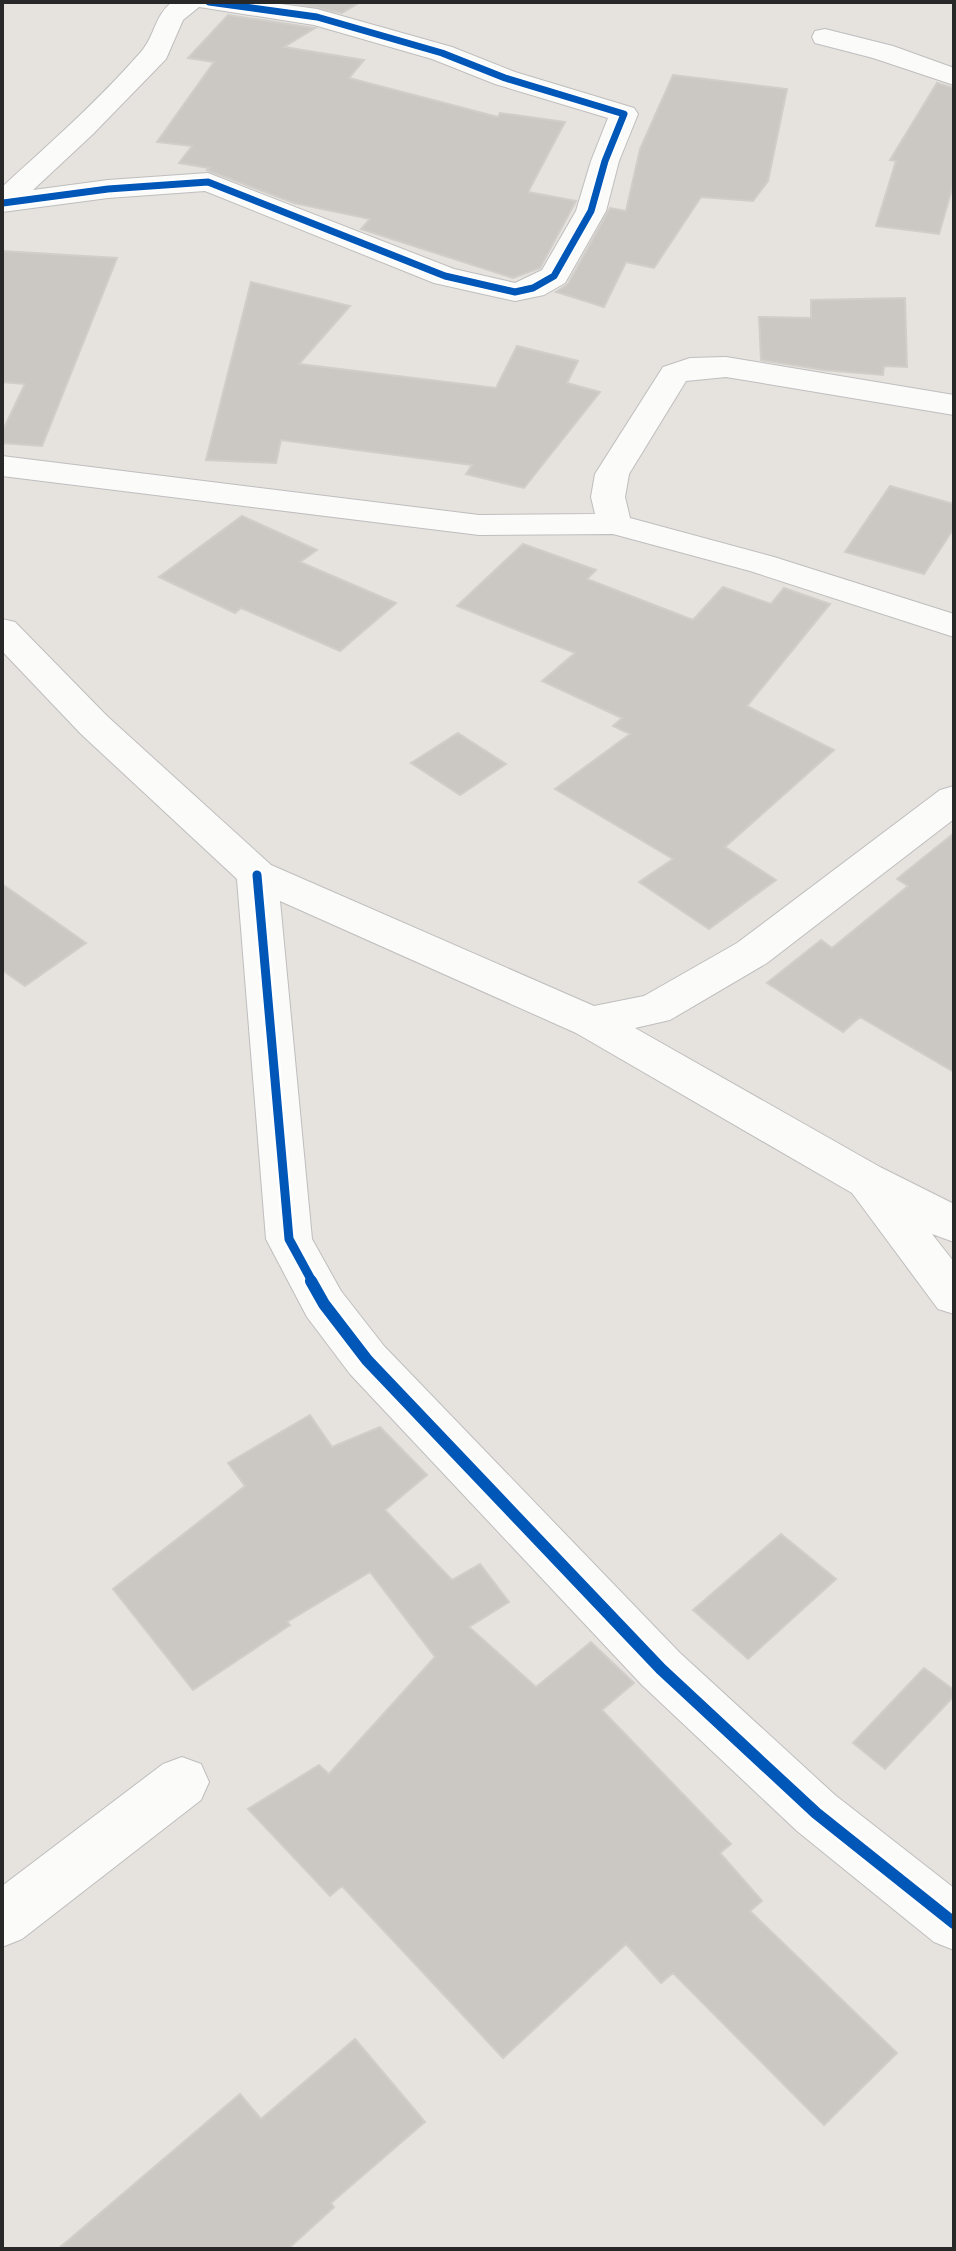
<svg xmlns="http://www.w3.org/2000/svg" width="956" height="2251" font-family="Poppins,sans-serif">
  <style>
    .building { fill: #cbc8c4; stroke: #d1cec9; stroke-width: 2 }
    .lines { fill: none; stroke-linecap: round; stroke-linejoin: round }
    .minor-casing { stroke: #bfbebf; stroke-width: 2 }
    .minor { fill: #fbfbfa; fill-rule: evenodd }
    .cycleway-far2-casing { stroke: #fff; stroke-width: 10 }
    .cycleway-far1-casing { stroke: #fff; stroke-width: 14 }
    .cycleway-casing { stroke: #fff; stroke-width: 17 }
    .cycleway-far2 { stroke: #0057b8; stroke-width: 7 }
    .cycleway-far1 { stroke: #0057b8; stroke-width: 9 }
    .cycleway { stroke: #0057b8; stroke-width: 12 }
  </style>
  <rect width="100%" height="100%" fill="#e6e2dd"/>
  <path class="building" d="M288 2H360L342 13Z
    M228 15 315 28 284 47 364 60 349 78 498 117 500 113 565 122 528 192 576 201 540 268 513 278 361 229 370 219 294 203 207 170 209 168 179 163 192 146 157 142 214 62 188 58Z
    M673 75 787 89 768 181 753 201 701 197 654 268 626 262 604 307 556 292 568 284 610 208 626 211 640 149Z
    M937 83 954 88V182L939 234 876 226 896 161 890 160Z
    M2 251 117 258 42 446 2 443V432L25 384 2 382Z
    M251 282 350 306 299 364 496 388 517 346 578 361 567 383 600 392 524 488 466 474 472 465 281 440 276 463 206 460Z
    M905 298 907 367 884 366 883 375 824 370 761 360 759 317 811 318V300Z
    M890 486 954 504V528L924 574 845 552Z
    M242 516 317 550 300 562 396 603 340 651 241 608 235 613 159 577Z
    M523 544 596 570 587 579 693 620 723 587 771 604 784 588 830 604 747 706 834 750 725 847 776 880 709 929 639 882 673 859 555 789 630 734 613 726 622 718 542 681 575 653 457 606Z
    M458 733 506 764 460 795 411 763Z
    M954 833V1072L860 1017 843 1032 767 983 821 940 832 948 908 886 897 879Z
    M2 884 86 943 25 986 2 970Z
    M310 1415 332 1447 380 1427 427 1475 385 1510 452 1580 480 1564 509 1602 469 1627 536 1687 591 1642 634 1683 602 1710 731 1844 720 1853 762 1901 750 1911 897 2053 824 2125 673 1973 661 1983 626 1944 503 2058 342 1886 330 1896 248 1809 319 1765 329 1774 435 1657 370 1572 287 1622 290 1625 193 1690 113 1589 245 1486 228 1463Z
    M781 1534 836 1579 748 1659 693 1610Z
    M924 1668 954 1690V1696L885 1769 853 1743Z
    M355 2039 425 2122 331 2203 334 2207 288 2249H58L240 2094 261 2119Z"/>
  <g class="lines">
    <defs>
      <path id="minor" d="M172 2H266L317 9 452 47 515 72 634 108 638 114 619 161 606 211 569 276 565 283 544 295 515 301 434 283 205 191 108 198 2 212V187C49 144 98 101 140 53 155 37 154 16 172 2ZM199 7 314 25 432 59 495 84 608 118 591 161 576 211 542 270 515 283 454 269 208 173 108 180 33 190 93 134 166 59 183 20Z
        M825 29 893 46 954 68V85L873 58 815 43 812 37 815 31Z
        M726 357 954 395V415L726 377 686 381 629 474 625 497 630 518 774 557 954 614V637L750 571 613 534 479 535 2 476V456L479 515 595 514 591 497 595 474 663 367 690 358Z
        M2 619 15 622 107 716 271 865 594 1006 644 996 737 943 940 790 954 786V819L767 963 670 1020 635 1028 880 1167 954 1204V1242L932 1234 954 1262V1314L938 1309 852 1193 576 1033 280 901 312 1239 341 1291 384 1346 680 1653 835 1795 954 1888V1950L934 1942 797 1831 642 1685 350 1374 307 1317 266 1239 237 879 81 734 2 651Z
        M182 1757 201 1764 209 1782 201 1800 22 1939 2 1947V1886L163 1764Z"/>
    </defs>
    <use href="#minor" class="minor-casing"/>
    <use href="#minor" class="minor"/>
    <defs>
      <path id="cycleway-far2" d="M3 203 108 189 208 182 445 276 515 292 533 288 554 276 591 211 605 161 624 114 505 78 442 53 317 17 209 2"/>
      <path id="cycleway-far1" d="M257 875 289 1239 313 1283"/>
      <path id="cycleway" d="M311 1281 324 1304 367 1360 661 1669 816 1813 954 1923"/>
    </defs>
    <use href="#cycleway-far2" class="cycleway-far2-casing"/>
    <use href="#cycleway-far1" class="cycleway-far1-casing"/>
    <use href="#cycleway" class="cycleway-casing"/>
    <use href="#cycleway-far2" class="cycleway-far2"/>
    <use href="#cycleway-far1" class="cycleway-far1"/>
    <use href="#cycleway" class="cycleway"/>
  </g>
  <rect width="956" height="2251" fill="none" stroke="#282828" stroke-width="8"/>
</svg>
